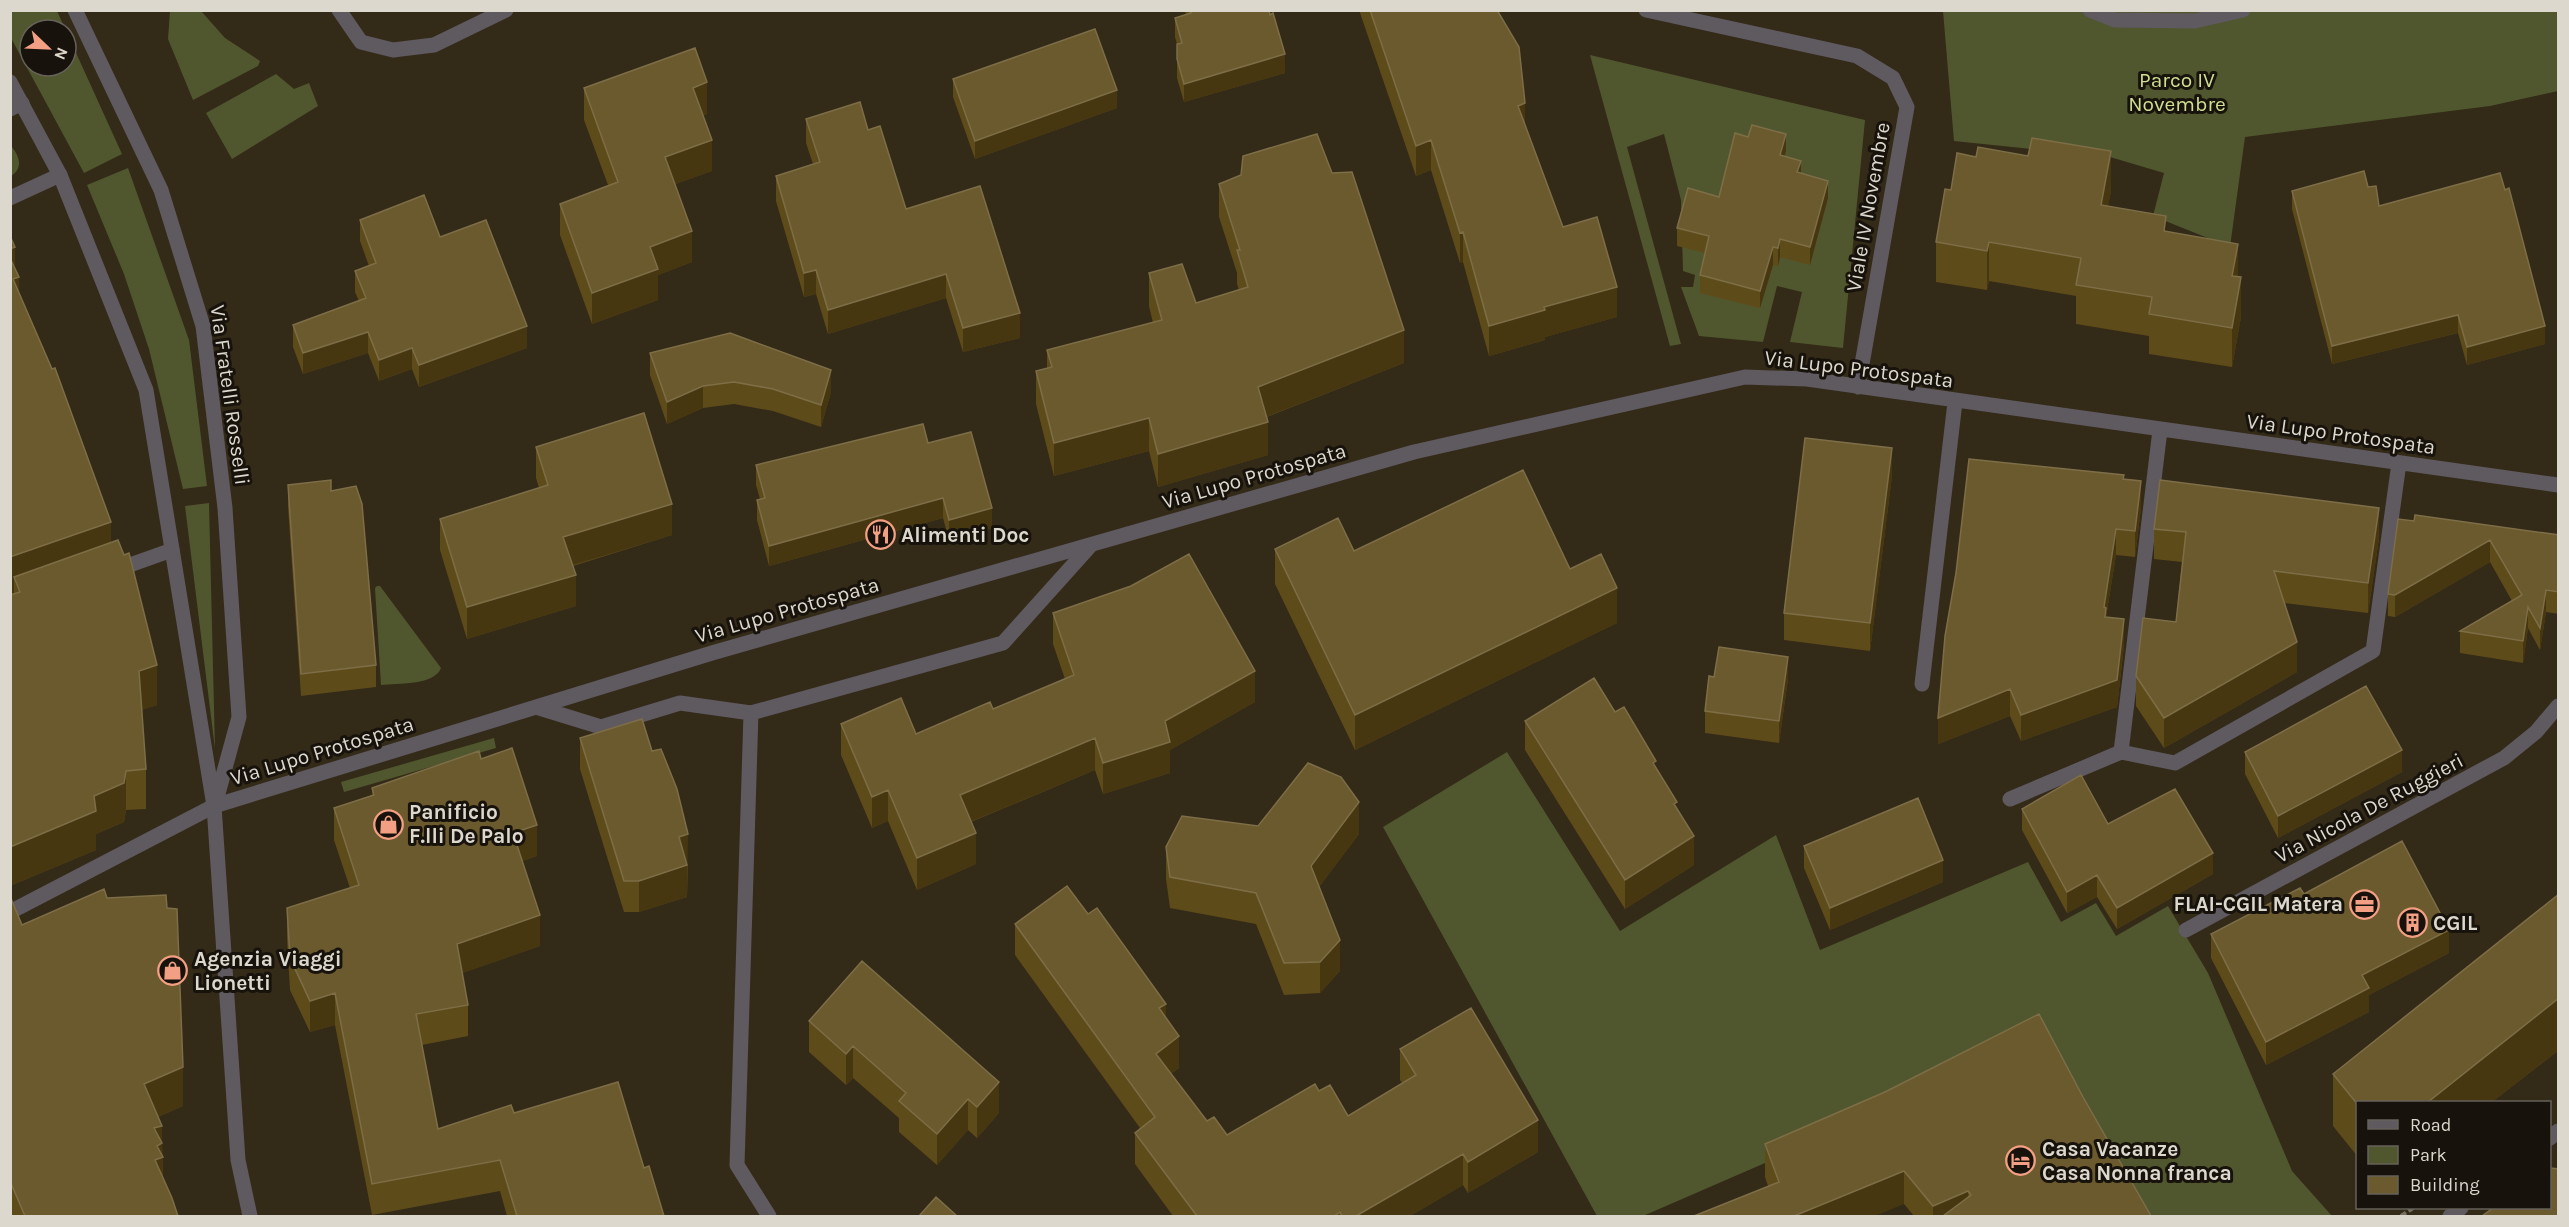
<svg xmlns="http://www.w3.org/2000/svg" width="2569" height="1227" font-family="Karla,sans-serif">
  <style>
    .green { fill: #50572e; fill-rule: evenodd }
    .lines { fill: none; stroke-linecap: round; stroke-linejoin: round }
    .path { stroke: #777061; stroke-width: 4; stroke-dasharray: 6 3; stroke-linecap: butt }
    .pedestrian { stroke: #5f5960; stroke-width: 15 }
    .minor { stroke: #5f5960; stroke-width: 15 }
    .tertiary { stroke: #5f5960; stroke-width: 15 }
    .wall { fill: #5e4b1a }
    .shaded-wall { fill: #473711 }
    .building { fill: #6b5a2e; stroke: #7d6e47; stroke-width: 1.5 }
    .labels { text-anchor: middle; stroke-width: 6; stroke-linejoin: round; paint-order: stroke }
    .park-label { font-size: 21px; fill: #d0de91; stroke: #17130c }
    .street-label { font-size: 21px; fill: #ddd8cd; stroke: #17130c }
    .poi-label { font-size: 21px; font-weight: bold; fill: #ddd8cd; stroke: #17130c; text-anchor: start }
  </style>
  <rect width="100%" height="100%" fill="#332a18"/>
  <path class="green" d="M10 11H57L122 154 84 173 11 38ZM30 30H66V66H30Z
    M170 11H201L225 38 260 61 258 66 193 100 168 39Z
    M1943 11H2558V91L2490 106 2245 137 2230 247 2153 216 2164 173 2110 157 1954 141Z
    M1590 55 1865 120 1843 348 1790 342 1802 292 1777 286 1763 342 1699 336 1681 287H1693L1695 275 1683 271 1681 200 1664 134 1627 147 1681 344 1670 346Z
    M276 74 294 89 309 83 318 106 232 159 206 113Z
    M11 146C19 155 24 168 11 176Z
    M128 168 189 340 207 486 183 489 149 349 124 274 87 185Z
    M209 503 215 749 185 506Z
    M377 586H380L441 668C434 686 397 683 381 685L375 588Z
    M494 738 496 748 344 792 341 782Z
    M1507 752 1620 931 1776 835 1820 950 2028 862 2061 922 2096 903 2116 936 2168 906 2208 973 2292 1171 2332 1216H2147L1878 1114 1643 1216H1597L1383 827Z"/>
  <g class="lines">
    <path class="path" d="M2401 1216 2413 1208"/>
    <path class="pedestrian" d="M2090 10 2115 20 2195 21 2243 10"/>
    <path class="minor" d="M339 10 361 42 393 50 434 45 506 10
      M1646 10 1857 56 1893 78 1907 107 1858 387
      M10 109 22 103
      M10 198 60 175
      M113 571 172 550
      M1922 684 1955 402
      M536 707 601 727 680 703 751 713 1003 643 1091 545
      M751 713 737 1165 769 1216
      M2121 752 2160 430
      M2010 799 2121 752 2175 763 2373 651 2399 463
      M10 912 214 806 712 653 1414 452 1745 377 1807 379 2558 485
      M2186 930 2504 758 2536 732 2558 706"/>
    <path class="tertiary" d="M75 10 161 190 203 326 225 508 239 717 216 801
      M10 82 60 175 146 390 214 806 238 1160 250 1216
      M2550 1138 2558 1131
      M2450 1216 2461 1208"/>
  </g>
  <path class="wall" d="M1185 10H1269L1285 73 1184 102 1177 78V44L1175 37V18L1186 15Z
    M1359 10H1497L1525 126 1563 227 1617 317 1545 337V340L1489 356 1463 262 1460 263 1431 170 1416 176Z
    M953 79 1117 108 975 159 953 97Z
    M584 88 707 114 703 115 712 171 675 184 692 262 658 275V300L592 324 560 235V204L608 185 584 120Z
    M806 119 868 130 906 209 1020 338 963 352 946 298 828 334 816 294 804 297 776 201V176L813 164 806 143Z
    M1786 151 1784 157 1828 198 1810 265 1780 257 1778 266 1773 265 1760 308 1700 293V275L1705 253 1677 246V228L1719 197Z
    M1219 184 1404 363 1267 417 1268 455 1158 487 1149 451 1054 476 1036 404V371L1047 368V350L1153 323 1149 306V273L1196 303 1239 290 1237 284V273L1219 217Z
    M2368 187 2379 206 2545 344 2467 365 2458 333 2332 364 2292 209V191Z
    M1951 190 2111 191 2108 206 2166 231 2238 277 2241 317 2232 367 2149 354V336L2076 324V296L1989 281 1987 290 1936 282V242Z
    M360 220 440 237 527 348 419 387 412 369 379 381 368 353 303 374 293 347V325L359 301 355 292V271L369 266 360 241Z
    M15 268 19 294 111 542 157 705 141 710 146 769V809L126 810 124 822 96 834V850L10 886Z
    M650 353 831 392 821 427 773 411 734 404 703 408 667 424 650 375Z
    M928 443 992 528 949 540 943 518 769 566 757 520V500L760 499 756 485V465Z
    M536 447 672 535 573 566 576 606 467 639 440 550V519L539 488 536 478Z
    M1892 476 1870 651 1784 640V613Z
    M2124 479 2141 508 2135 557 2116 555 2106 617 2124 646 2117 707 2021 741 2010 716 1938 744Z
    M288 485 331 490 376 665V687L301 696 288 507Z
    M2398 519 2559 535V614L2546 612 2540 650 2528 628 2523 663 2460 653V631L2512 601 2490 562 2395 617 2388 616V594Z
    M2154 529 2379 538 2368 613 2284 603 2297 672 2164 748 2136 706V676L2176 622 2182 562 2154 559Z
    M1275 549 1354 551 1570 569 1617 623 1355 750 1275 584Z
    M1053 613 1255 702 1170 750V773L1103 794 1095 770 971 822 976 864 917 890 888 821 872 828 841 755V724L916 734 993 709 1065 679 1053 644Z
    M1714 677 1788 679 1779 743 1705 733V711Z
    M1615 712 1656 768 1677 810 1694 865 1625 909 1525 750V721Z
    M580 738 688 865 687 897 639 912H624L580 769Z
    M2245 752 2402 772 2278 838 2245 774Z
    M481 759 537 856 522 861 540 946 462 973 468 1005V1036L422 1045 438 1129 514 1113 644 1168 664 1216H507L500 1191 372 1215 335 1025 310 1032 290 990 287 939V908L350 888 334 840V808L372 795V788Z
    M2022 809 2108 824 2213 874 2117 929 2097 897 2067 913 2022 830Z
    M1258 826 1359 834 1319 887 1340 971 1320 993 1284 995 1256 924 1170 908 1166 879V847Z
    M1804 846 1943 882 1830 930 1804 868Z
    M2304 894 2449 953 2369 995V1012L2266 1065 2211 958V934Z
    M2559 894V1050L2492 1102H2358V1157L2333 1126V1074Z
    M10 896 22 925 183 1106 158 1117 162 1142 163 1178 178 1216H10Z
    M1088 914 1166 1018 1179 1068 1171 1074 1207 1121 1227 1135 1319 1091 1348 1116 1402 1083 1400 1080V1049L1538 1152 1468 1193 1463 1185 1410 1216H1173L1135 1164V1133L1140 1128 1015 955V924Z
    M809 1021 999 1113 977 1138 968 1130 937 1165 899 1132V1118L853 1078 846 1085 809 1052Z
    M2083 1097 2151 1216H1914L1904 1204 1768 1186 1765 1177V1144Z"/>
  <path class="shaded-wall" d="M1285 54V73L1184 102V84Z
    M707 82V114L693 119V88Z
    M1117 90V108L975 159V141Z
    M1525 103V133L1518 106Z
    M1786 134V151L1780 173V155Z
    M712 140V171L665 188V157Z
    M1431 140V170L1416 176V146Z
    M2111 151V191L2101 244V205Z
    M1801 161V179L1797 172Z
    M1828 181V198L1810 265V247Z
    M692 231V262L658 275V300L592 324V293L650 247Z
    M1463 232V262L1460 263V233Z
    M1780 239V257L1778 266V248Z
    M1989 242V281L1987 290V251Z
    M2238 244V283L2232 276Z
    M15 247V278L19 277V316L10 288V249Z
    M1773 247V265L1760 308V291Z
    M816 270V294L804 297V273Z
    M946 274V298L828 334V310Z
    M2241 277V317L2232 367V328Z
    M1617 287V317L1545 337V340L1489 356V326L1544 307Z
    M1020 313V338L963 352V328Z
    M2458 315V333L2332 364V346Z
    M527 326V348L419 387V365Z
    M2545 326V344L2467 365V347Z
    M1404 330V363L1258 420V387Z
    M368 332V353L303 374V353Z
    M412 348V369L379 381V360Z
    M831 370V392L821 427V405Z
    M703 386V408L667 424V402Z
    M1149 418V451L1054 476V443Z
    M1268 422V455L1158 487V454Z
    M1892 448V476L1870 651V623Z
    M2141 481V508L2135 557V531Z
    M943 498V518L769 566V546Z
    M672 504V535L563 568V537Z
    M992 508V528L949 540V520Z
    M2379 508V538L2368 613V583Z
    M111 522V561L20 592 14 577V595L10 597V557Z
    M2116 529V555L2106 617V634L2104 607Z
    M2490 540V562L2395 617V595Z
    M576 575V606L467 639V607Z
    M1617 588V623L1355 750V715Z
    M2546 590V612L2540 650V628Z
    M2528 607V628L2523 663V641Z
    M2124 619V646L2117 707 2021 741V715Z
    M2297 642V672L2164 748V718Z
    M1788 657V679L1779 743V721Z
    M157 665V705L139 711V671Z
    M1255 671V702L1170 750V773L1103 794V763L1165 721Z
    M2010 689V716L1938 744V718Z
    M1095 738V770L960 826V795Z
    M2402 750V772L2278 838V816Z
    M126 771V810L124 822 96 834V850L10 886V847L94 796Z
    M888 790V821L872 828V797Z
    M1359 802V834L1311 898V866Z
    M537 825V856L513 864V833Z
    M976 833V864L917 890V858Z
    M688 834 687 897 639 912V881L679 837Z
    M1694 836V865L1625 909V880Z
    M2213 853V874L2117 929V908Z
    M1943 860V882L1830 930V908Z
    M2097 875V897L2067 913V892Z
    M540 915V946L457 975V944Z
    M2449 930V953L2369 995V1012L2266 1065V1042L2362 975Z
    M1340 940V971L1320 993V962Z
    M335 993V1025L310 1032V1001Z
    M2559 998V1050L2492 1102H2428Z
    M1166 1004V1035L1159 1008Z
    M1179 1036V1068L1156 1085V1054Z
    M853 1046V1078L846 1085V1054Z
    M183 1067V1106L144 1123V1084Z
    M999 1082V1113L977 1138V1107Z
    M968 1099V1130L937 1165V1134Z
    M1538 1120V1152L1468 1193V1162Z
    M162 1126 163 1196 155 1200 154 1128Z
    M1463 1154V1185L1410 1216H1356Z
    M1904 1171V1204L1875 1216H1794Z
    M1968 1191V1216H1933V1206Z"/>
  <path class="building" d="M1190 10H1269L1270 15 1273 13 1285 54 1184 84 1177 59V44L1182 43 1175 18 1191 13Z
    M1370 10H1497L1519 47 1525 103 1518 106 1563 227 1597 217 1617 287 1544 307 1545 310 1489 326 1463 232 1460 233 1431 140 1416 146Z
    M1095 29 1117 90 975 141 953 79Z
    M695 48 707 82 693 88 712 140 665 157 692 231 650 247 658 269 592 293 560 204 618 182 584 88Z
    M860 102 868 130 880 126 906 209 980 186 1020 313 963 328 946 274 828 310 816 270 804 273 776 176 820 162 806 119Z
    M1752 125 1786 134 1780 155 1801 161 1797 172 1828 181 1810 247 1780 239 1778 248 1773 247 1760 291 1700 275 1709 236 1677 228 1688 188 1719 197 1735 133 1748 137Z
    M1317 134 1332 173 1352 172 1404 330 1258 387 1268 422 1158 454 1149 418 1054 443 1036 371 1052 367 1047 350 1162 320 1149 273 1182 264 1196 303 1248 287 1237 250H1240L1219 184 1241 175 1243 156Z
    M2032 138 2111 151 2101 205 2166 216 2164 231 2238 244 2232 276 2241 277 2232 328 2149 314 2152 297 2076 285 2081 258 1989 242 1987 251 1936 242 1945 189 1951 190 1957 153 1976 157 1978 147 2028 156Z
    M2364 171 2368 187 2376 186 2379 206 2500 173 2505 190 2509 188 2545 326 2467 347 2458 315 2332 346 2292 191Z
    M424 195 440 237 486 220 527 326 419 365 412 348 379 360 368 332 303 353 293 325 366 298 355 271 376 263 360 220Z
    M10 236 15 247 10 249Z
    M10 258 19 277 13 279 52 369 55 368 111 522 10 557Z
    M730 333 831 370 821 405 773 389 734 382 703 386 667 402 650 353Z
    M644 413 672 504 563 537 576 575 467 607 440 519 548 485 536 447Z
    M923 424 928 443 971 432 992 508 949 520 943 498 769 546 757 500 765 498 756 465Z
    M1805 438 1892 448 1870 623 1784 613Z
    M1969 459 2124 475 2123 479 2141 481 2135 531 2116 529 2104 607 2106 608 2105 617 2124 619 2117 680 2021 715 2010 689 1938 718 1945 636 1956 573Z
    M1523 470 1570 569 1601 554 1617 588 1355 715 1275 549 1338 518 1354 551Z
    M331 480V491L356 486 362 504 376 665 301 674 288 485Z
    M2160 480 2379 508 2368 583 2274 571 2297 642 2164 718 2136 676 2143 618 2176 622 2186 532 2154 529Z
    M2415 515 2559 535V592L2546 590 2540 628 2528 607 2523 641 2460 631 2522 595 2490 540 2395 595 2388 594 2398 519 2414 521Z
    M118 540 124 555 129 553 157 665 139 671 146 769 126 771 124 783 94 796 96 811 10 847V595L20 592 14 577Z
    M1189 554 1255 671 1165 721 1170 742 1103 763 1095 738 960 795 976 833 917 858 888 790 872 797 841 724 901 698 916 734 990 702 993 709 1074 675 1053 613 1131 586Z
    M1719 647 1788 657 1779 721 1705 711 1709 676 1714 677Z
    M1594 678 1615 712 1624 707 1656 761 1653 763 1677 802 1674 804 1694 836 1625 880 1525 721Z
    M2366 686 2402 750 2278 816 2245 752Z
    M642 719 652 751 661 749 677 789 688 834 679 837 687 865 639 881H624L580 738Z
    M512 748 537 825 513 833 540 915 457 944 468 1005 416 1014 438 1129 511 1105 514 1113 618 1082 644 1168 649 1166 664 1216H517L500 1160 372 1184 335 993 310 1001 290 958 287 908 359 885 334 808 374 795 372 788 479 751 481 759Z
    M1308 763 1341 777 1359 802 1311 866 1340 940 1320 962 1284 963 1256 893 1170 877 1166 847 1182 816 1258 826Z
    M2081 775 2108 824 2175 789 2213 853 2117 908 2097 875 2067 892 2022 809Z
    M1918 798 1943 860 1830 908 1804 846Z
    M2402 841 2449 930 2362 975 2369 988 2266 1042 2211 934 2300 888 2304 894Z
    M1067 886 1088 914 1097 908 1166 1004 1159 1008 1179 1036 1156 1054 1207 1121 1214 1117 1227 1135 1315 1084 1319 1091 1330 1085 1348 1116 1416 1075 1400 1049 1471 1008 1538 1120 1468 1162 1463 1154 1356 1216H1342L1340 1212 1334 1216H1197L1135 1133 1155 1117 1015 924Z
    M104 889 107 898 166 895 167 908 177 909 183 1067 144 1084 162 1126 154 1128 162 1143 157 1146 163 1157 155 1160 172 1198 178 1216H25L10 1181V896L22 925Z
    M2559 894V998L2428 1102H2358V1105L2333 1074Z
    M862 961 999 1082 977 1107 968 1099 937 1134 899 1101 906 1093 853 1046 846 1054 809 1021Z
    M2039 1014 2083 1097 2151 1216H1943L1971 1195 1968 1191 1933 1206 1904 1171 1794 1216H1694L1779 1182 1765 1144 1885 1092Z
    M2550 1168 2559 1169V1216H2482L2493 1208H2550Z
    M936 1197 957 1216H919Z"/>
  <defs>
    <symbol id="restaurant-ring" viewBox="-11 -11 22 22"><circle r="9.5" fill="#17130c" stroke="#f39f84" stroke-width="1.5"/><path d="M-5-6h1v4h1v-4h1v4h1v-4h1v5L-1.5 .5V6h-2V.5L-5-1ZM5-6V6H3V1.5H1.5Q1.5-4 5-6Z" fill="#f39f84"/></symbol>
    <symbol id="shop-ring" viewBox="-11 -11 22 22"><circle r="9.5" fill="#17130c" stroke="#f39f84" stroke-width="1.5"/><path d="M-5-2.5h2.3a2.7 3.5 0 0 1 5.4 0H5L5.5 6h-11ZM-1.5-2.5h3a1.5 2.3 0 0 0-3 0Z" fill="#f39f84"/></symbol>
    <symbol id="office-ring" viewBox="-11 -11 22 22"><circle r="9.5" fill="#17130c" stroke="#f39f84" stroke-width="1.5"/><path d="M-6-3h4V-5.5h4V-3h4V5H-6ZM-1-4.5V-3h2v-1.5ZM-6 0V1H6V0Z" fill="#f39f84"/></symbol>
    <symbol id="building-ring" viewBox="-11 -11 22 22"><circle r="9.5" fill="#17130c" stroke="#f39f84" stroke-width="1.5"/><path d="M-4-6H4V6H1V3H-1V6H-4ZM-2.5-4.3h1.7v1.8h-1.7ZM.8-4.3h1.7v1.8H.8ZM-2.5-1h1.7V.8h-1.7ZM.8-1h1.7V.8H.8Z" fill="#f39f84"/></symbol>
    <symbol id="hotel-ring" viewBox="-11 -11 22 22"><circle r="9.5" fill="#17130c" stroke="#f39f84" stroke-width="1.5"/><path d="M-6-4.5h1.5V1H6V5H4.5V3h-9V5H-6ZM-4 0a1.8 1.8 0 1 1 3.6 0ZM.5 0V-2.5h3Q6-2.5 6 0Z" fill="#f39f84"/></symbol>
  </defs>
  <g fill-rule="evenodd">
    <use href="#restaurant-ring" x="864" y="518" width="33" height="33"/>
    <use href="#shop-ring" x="372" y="808" width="33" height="33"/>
    <use href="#office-ring" x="2348" y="888" width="33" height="33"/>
    <use href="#building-ring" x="2396" y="906" width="33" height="33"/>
    <use href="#shop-ring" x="156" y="954" width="33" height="33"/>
    <use href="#hotel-ring" x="2004" y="1144" width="33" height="33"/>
  </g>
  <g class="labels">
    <g class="park-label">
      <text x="2177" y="87">Parco IV<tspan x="2177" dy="24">Novembre</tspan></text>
    </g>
    <g class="street-label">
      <text transform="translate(1868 207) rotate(-80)" y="7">Viale IV Novembre</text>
      <text transform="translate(1859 369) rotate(7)" y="7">Via Lupo Protospata</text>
      <text transform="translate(230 395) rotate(82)" y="7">Via Fratelli Rosselli</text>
      <text transform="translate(2341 434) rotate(8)" y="7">Via Lupo Protospata</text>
      <text transform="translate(1254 476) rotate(-16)" y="7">Via Lupo Protospata</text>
      <text transform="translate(787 610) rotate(-16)" y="7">Via Lupo Protospata</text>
      <text transform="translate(322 751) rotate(-17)" y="7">Via Lupo Protospata</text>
      <text transform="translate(2369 808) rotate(-28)" y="7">Via Nicola De Ruggieri</text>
    </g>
    <g class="poi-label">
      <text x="901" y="542">Alimenti Doc</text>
      <text x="409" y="819">Panificio<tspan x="409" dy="24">F.lli De Palo</tspan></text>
      <text x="2343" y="911" text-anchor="end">FLAI-CGIL Matera</text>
      <text x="2433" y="930">CGIL</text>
      <text x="194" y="966">Agenzia Viaggi<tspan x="194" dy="24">Lionetti</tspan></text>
      <text x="2042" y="1156">Casa Vacanze<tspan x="2042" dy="24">Casa Nonna franca</tspan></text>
    </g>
  </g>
  <rect width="2569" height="1227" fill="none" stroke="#ddd8cd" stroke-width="24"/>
  <rect x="2356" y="1101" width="195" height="108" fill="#17130c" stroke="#666259" stroke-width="1.5"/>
  <rect x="2368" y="1120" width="30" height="9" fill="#5f5960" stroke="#666259" stroke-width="1.5"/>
  <text x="2410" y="1131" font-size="18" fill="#ddd8cd">Road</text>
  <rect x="2368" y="1146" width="30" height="18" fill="#50572e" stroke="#666259" stroke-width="1.5"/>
  <text x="2410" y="1161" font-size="18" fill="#ddd8cd">Park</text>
  <rect x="2368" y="1176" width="30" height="18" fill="#6b5a2e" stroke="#666259" stroke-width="1.5"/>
  <text x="2410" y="1191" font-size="18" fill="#ddd8cd">Building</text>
  <g transform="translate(48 48) rotate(113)"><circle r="28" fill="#17130c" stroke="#666259" stroke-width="1.5"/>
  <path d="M0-4.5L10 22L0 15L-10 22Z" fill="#f39f84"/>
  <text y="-9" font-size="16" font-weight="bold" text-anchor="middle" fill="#ddd8cd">N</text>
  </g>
</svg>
